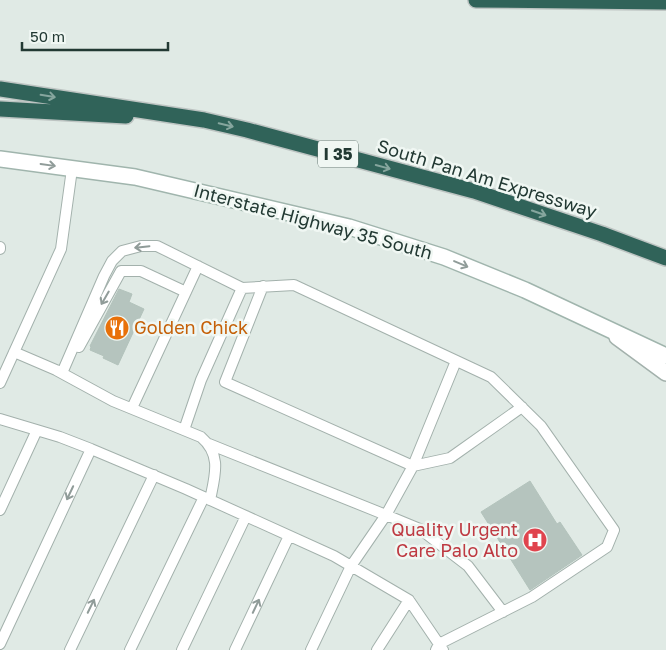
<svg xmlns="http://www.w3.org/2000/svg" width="666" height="650" font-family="'Golos Text',sans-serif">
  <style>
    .building { fill: #b5c4be; stroke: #b3c3bc }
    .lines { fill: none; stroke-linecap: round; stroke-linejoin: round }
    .service-casing { stroke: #a3b1ac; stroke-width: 12 }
    .tertiary-casing { stroke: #a3b1ac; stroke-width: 18 }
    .secondary-casing { stroke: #a0b5ad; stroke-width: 18 }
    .motorway-casing { stroke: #bdc4c2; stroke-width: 18 }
    .service { stroke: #fff; stroke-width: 10 }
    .tertiary { stroke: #fff; stroke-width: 15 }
    .secondary { stroke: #fff; stroke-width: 15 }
    .motorway { stroke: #306359; stroke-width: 15 }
    .oneway { stroke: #86a69e }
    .oneway2 { stroke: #909c99 }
    .labels { text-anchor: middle; stroke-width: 5; stroke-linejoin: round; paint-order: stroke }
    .shield { fill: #f0f7f3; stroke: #60726d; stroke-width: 1 }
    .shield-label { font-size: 16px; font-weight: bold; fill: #223933 }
    .street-label { font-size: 18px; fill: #223933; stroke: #f0f7f3 }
    .food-label { font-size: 18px; fill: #c56008; stroke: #f0f7f3; text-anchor: start }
    .health-label { font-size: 18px; fill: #be3a42; stroke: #f0f7f3; text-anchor: end }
  </style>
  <rect width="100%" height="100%" fill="#e0eae5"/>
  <path class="building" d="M119 289 132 294 129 302 144 309 118 365 103 358 104 356 90 350 91 347 90 346Z
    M530 481 557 524 560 522 582 555 530 590 481 512Z"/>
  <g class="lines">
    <defs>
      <path id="service" d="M0 247V249
        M263 286 225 382 413 466 456 361
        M242 288 294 285 491 377 541 426 614 530 607 547 532 597 439 644 436 650
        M79 347 121 271H141L186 292
        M14 352 56 370 113 401 201 437C222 455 215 475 210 500
        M62 373 104 276 112 261 122 251 141 246H157L242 288 201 380 184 430
        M0 383 61 249 72 169
        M132 408 198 266
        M0 419 60 437 91 449 186 489 334 556 409 600 443 650
        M209 444 386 515 413 466 450 458 522 407
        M0 510 37 430
        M0 644 91 449
        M70 650 154 475
        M130 650 204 497
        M182 650 246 516
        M235 650 289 536
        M311 650 351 566 386 515 420 529 468 566 503 612
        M377 650 409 600"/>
      <path id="tertiary" d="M617 337 666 373"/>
      <path id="secondary" d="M0 159 135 177 349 227 444 257 525 290 666 356"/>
      <path id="motorway" d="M476 0 666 2
        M0 89 204 120 247 130 474 191 602 234 666 258
        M0 109 126 116"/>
    </defs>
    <use href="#service" class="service-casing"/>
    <use href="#tertiary" class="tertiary-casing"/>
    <use href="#secondary" class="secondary-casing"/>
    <use href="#motorway" class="motorway-casing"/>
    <use href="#service" class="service"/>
    <use href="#tertiary" class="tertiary"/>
    <use href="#secondary" class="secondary"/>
    <use href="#motorway" class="motorway"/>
  </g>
  <defs><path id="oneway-shaft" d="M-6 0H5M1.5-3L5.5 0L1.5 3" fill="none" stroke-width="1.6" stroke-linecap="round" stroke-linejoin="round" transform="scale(1.25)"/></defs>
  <g class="oneway">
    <use href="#oneway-shaft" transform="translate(48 96) rotate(9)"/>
    <use href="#oneway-shaft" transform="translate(226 125) rotate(13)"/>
    <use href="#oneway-shaft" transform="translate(383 167) rotate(15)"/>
    <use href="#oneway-shaft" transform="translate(539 213) rotate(19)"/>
  </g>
  <g class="oneway2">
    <use href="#oneway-shaft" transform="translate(48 165) rotate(8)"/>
    <use href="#oneway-shaft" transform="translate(142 247) rotate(174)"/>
    <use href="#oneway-shaft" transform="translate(461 264) rotate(23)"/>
    <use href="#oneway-shaft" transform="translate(105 298) rotate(120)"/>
    <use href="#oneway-shaft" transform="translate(70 493) rotate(115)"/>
    <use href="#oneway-shaft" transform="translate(91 606) rotate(-64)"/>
    <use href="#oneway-shaft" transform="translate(256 606) rotate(-65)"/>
  </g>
  <defs>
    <symbol id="restaurant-disc" viewBox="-11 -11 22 22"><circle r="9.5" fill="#e8710a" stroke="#f0f7f3"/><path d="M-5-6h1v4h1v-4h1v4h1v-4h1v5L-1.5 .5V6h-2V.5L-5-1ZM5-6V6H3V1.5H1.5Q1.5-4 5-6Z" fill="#fff"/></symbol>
    <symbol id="hospital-disc" viewBox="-11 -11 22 22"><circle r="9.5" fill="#e0444e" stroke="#f0f7f3"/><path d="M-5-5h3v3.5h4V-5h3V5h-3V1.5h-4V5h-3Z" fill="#fff"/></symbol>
  </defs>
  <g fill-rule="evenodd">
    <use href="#restaurant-disc" x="103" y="314" width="28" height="28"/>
    <use href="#hospital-disc" x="521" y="526" width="28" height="28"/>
  </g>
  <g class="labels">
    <rect class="shield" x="318" y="140.5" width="40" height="27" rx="4"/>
    <g class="shield-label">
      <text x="338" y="160">I 35</text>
    </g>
    <g class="street-label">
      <text transform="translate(487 179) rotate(17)" y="6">South Pan Am Expressway</text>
      <text transform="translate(313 222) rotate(15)" y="6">Interstate Highway 35 South</text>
    </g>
    <g class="food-label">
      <text x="134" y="334">Golden Chick</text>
    </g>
    <g class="health-label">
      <text x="518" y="536">Quality Urgent<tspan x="518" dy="21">Care Palo Alto</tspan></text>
    </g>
  </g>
  <path d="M22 42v8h146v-8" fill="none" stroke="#223933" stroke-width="2.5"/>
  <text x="30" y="42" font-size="15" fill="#223933" stroke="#f0f7f3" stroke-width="4" paint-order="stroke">50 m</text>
</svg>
